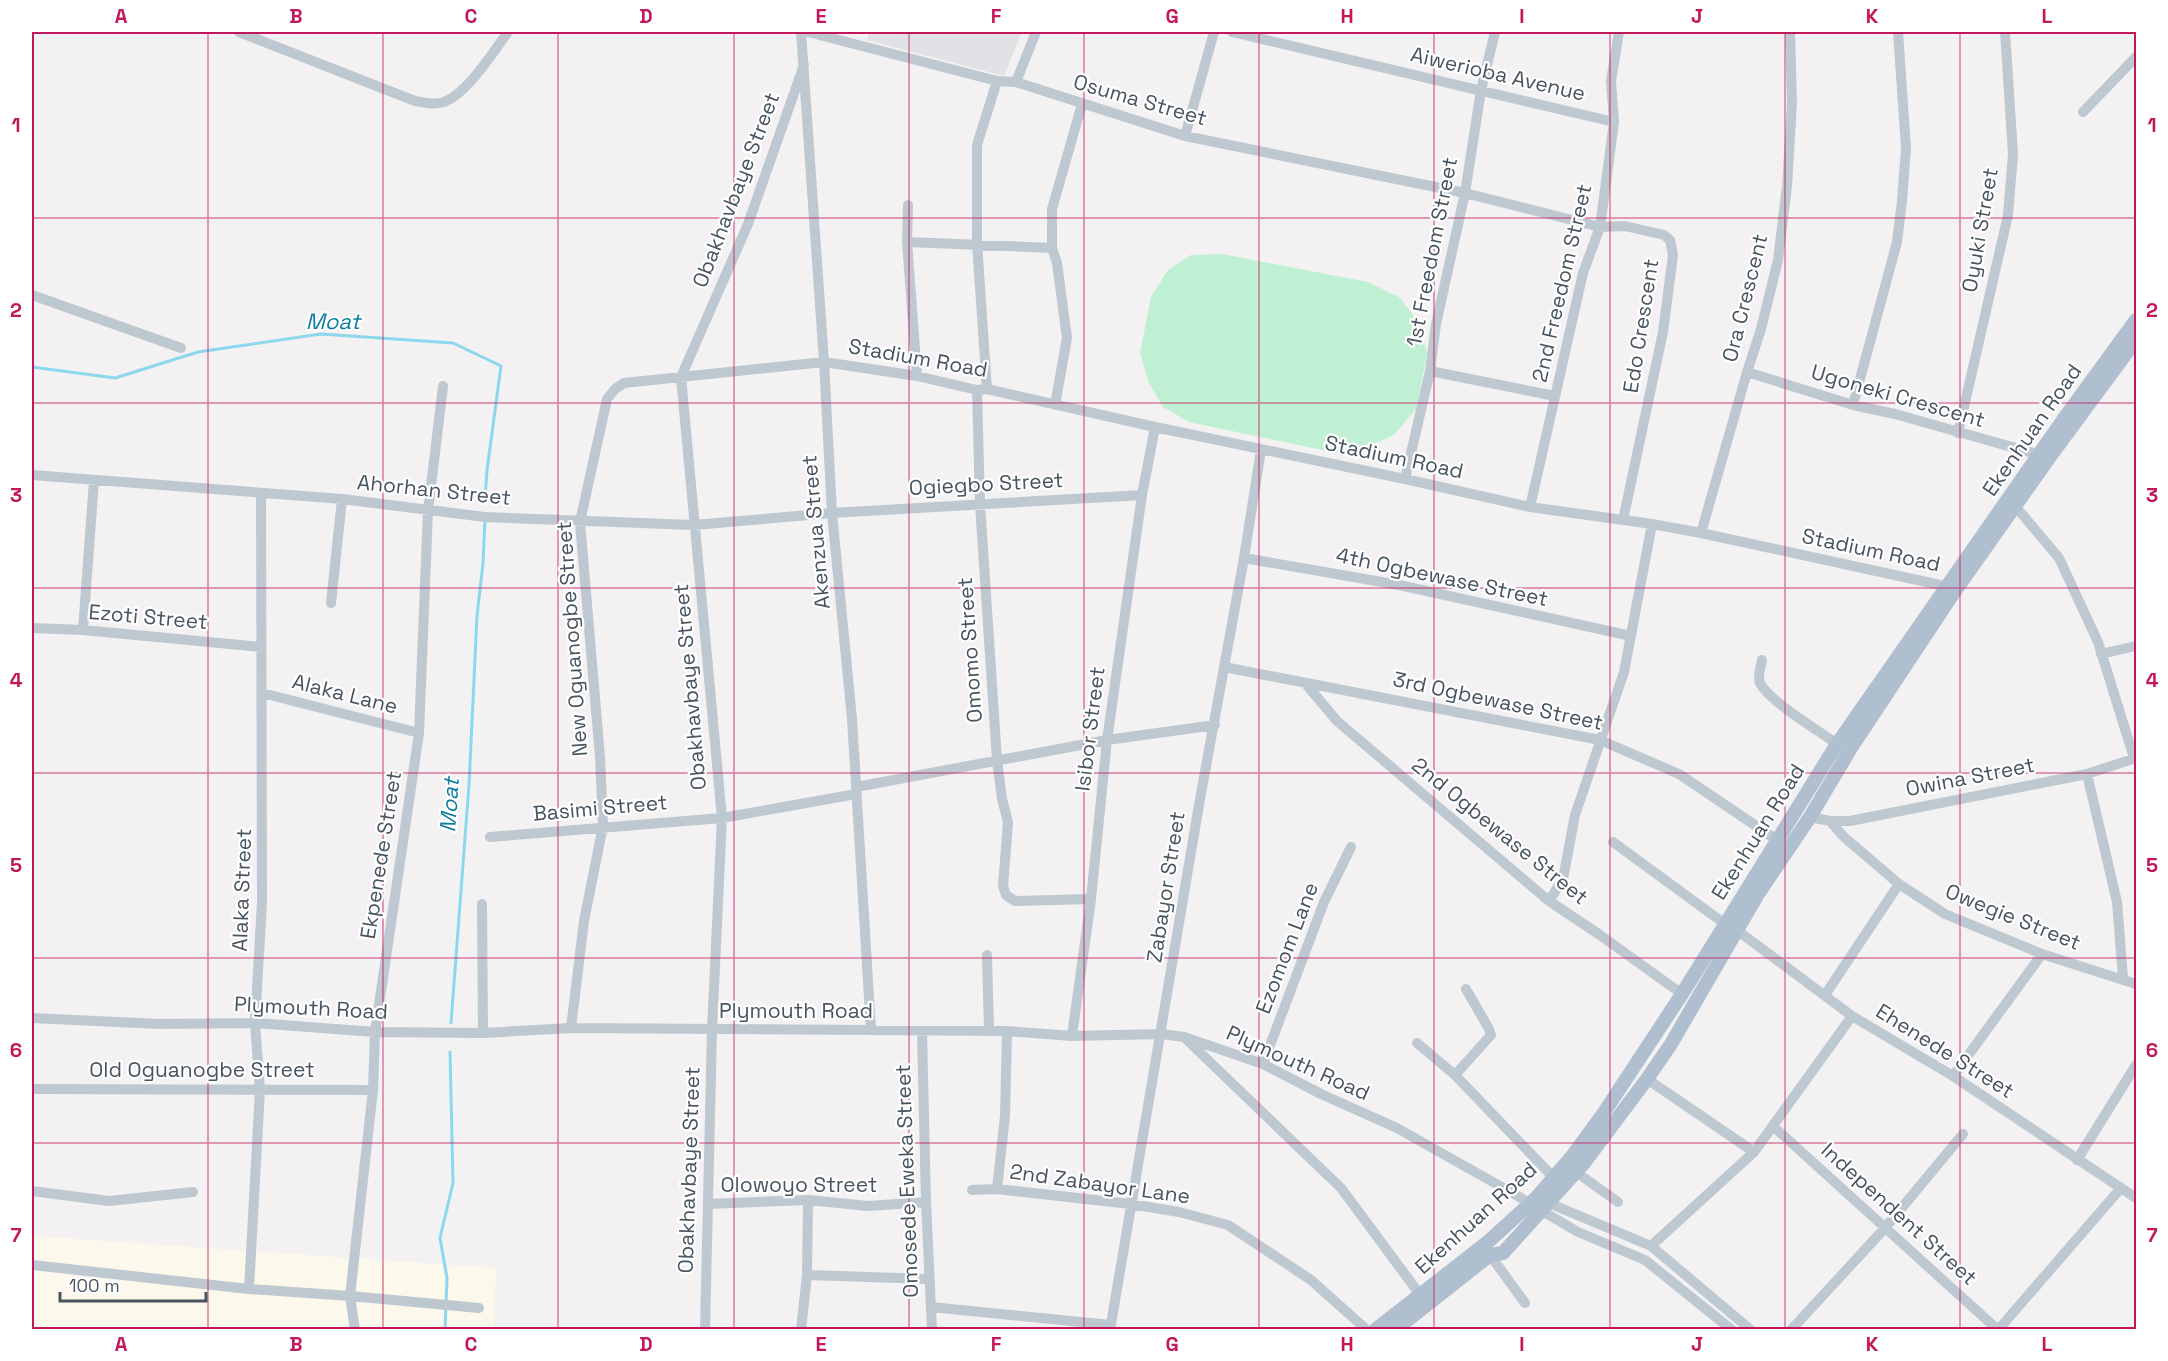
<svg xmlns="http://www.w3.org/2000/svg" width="2168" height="1361" font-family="'Space Grotesk',sans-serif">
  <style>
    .commercial { fill: #fcf8eb }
    .airport { fill: #e0e2e5 }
    .green { fill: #c0f0d3 }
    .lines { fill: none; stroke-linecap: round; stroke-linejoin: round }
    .stream { stroke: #8cd7ed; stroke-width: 3 }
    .minor { stroke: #bec8d0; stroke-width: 10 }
    .major { stroke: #b0bfcf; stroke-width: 14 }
    .grid { fill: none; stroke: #c2185b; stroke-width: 1.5; stroke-opacity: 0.55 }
    .labels { text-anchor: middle; stroke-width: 4.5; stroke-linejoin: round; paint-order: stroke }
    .street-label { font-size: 21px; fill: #48545f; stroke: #fff }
    .water-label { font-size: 22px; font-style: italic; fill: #0c7d9f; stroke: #fff }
    .neatline { fill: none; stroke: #c2185b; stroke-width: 2 }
    .grid-label { font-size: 20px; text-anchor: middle; font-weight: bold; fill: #c2185b }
  </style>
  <rect width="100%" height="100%" fill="#f3f1f1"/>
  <path class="commercial" d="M32 1236 496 1268 494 1329H32Z"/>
  <path class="airport" d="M870 32H1022L1004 76 867 40Z"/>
  <path class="green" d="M1222 254 1368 282 1399 297 1420 324 1427 354 1416 409 1394 435 1368 447 1337 453 1189 422 1163 407 1149 383 1140 353 1151 297 1168 270 1191 255Z"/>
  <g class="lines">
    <path class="stream" d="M32 367 115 378 198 352 321 334 453 343 501 366 487 470 485 499
      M451 1023 469 785 477 616 483 563 485 519
      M445 1330 447 1278 440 1238 453 1183 450 1052"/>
    <path class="minor" d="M239 32 415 101C425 103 434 105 444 102 468 93 493 52 508 32
      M801 32 824 362 832 513 852 719 871 1030
      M808 32 997 81 1016 82 1185 136 1465 193 1600 227 1625 226 1664 235 1670 240 1673 255 1663 332 1623 520
      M1232 32 1614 122
      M1016 82 1036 32
      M2083 112 2136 57
      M1185 136 1214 32
      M908 205 907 242 917 376
      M907 242 1052 248
      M32 295 181 348
      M1430 371 1555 396
      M1747 372 1853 405 1895 414 2040 455
      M987 389 977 243V145L997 81
      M977 390 980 504 997 760 1002 799 1008 822 1003 886 1006 895 1015 901 1091 899
      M1055 405 1067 338 1057 263 1052 248V209L1082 104
      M1853 405 1897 242 1902 201 1906 148 1898 32
      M1958 433 2008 215 2013 154 2005 32
      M32 475 342 499 485 517 694 525 832 513 1142 495
      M1405 479 1430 371 1436 324 1465 193 1481 90 1495 32
      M1530 507 1583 273 1600 227 1614 122 1611 81 1619 32
      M2016 507 2059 558 2098 642 2134 758
      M1701 533 1747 372 1761 329 1778 260 1787 186 1792 103 1790 32
      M1244 558 1399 585 1631 636
      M331 603 342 499
      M32 628 83 630 261 647
      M83 630 94 480
      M2101 654 2136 646
      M1762 660C1761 667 1757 676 1760 683 1769 701 1819 731 1837 744
      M1224 667 1600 740 1679 774 1777 840
      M1305 683 1337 721 1549 901 1600 935 1682 994
      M262 693 419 733
      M2087 774 2117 902 2123 978
      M856 787 1107 740 1215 725
      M1810 817 1830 821H1850L2087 774 2136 758
      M1830 821 1844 837 1899 884 1945 914 2042 954 2136 984
      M490 837 722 818 856 794
      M1613 842 1725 924
      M1549 901 1563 879 1575 815 1624 672 1652 524
      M482 904 483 1033
      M1738 931 1852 1016 1953 1076 2136 1198
      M987 955 989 1031
      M1825 995 1899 884
      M32 1018 160 1024 255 1023 375 1032 483 1033 571 1028 1007 1031 1072 1036 1162 1034 1184 1037 1263 1064 1321 1094 1397 1128 1523 1199 1528 1206 1549 1215 1578 1232 1645 1260 1732 1330
      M571 1028 584 921 603 826 600 757 580 522 607 399 615 389 624 383 824 362 917 376 977 390 987 389 1155 427 1405 479 1530 507 1652 524 1701 533 1954 588
      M922 1031 926 1202 932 1330
      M1072 1036 1091 899 1107 740 1142 495 1155 427
      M1187 1040 1341 1188 1421 1296
      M1417 1043 1455 1075 1554 1178
      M1263 1064 1324 902 1351 847
      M1455 1075 1491 1035 1489 1029 1466 989
      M1953 1076 2042 954
      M1647 1079 1754 1152
      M32 1089 373 1090
      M1774 1127 1998 1330
      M2077 1160 2136 1065
      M1576 1172 1618 1202
      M997 1189 1005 1116 1007 1031
      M972 1190 997 1189 1130 1204 1179 1212 1228 1225 1311 1280 1367 1330
      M32 1191 109 1201 193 1192
      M1544 1201 1651 1246 1751 1330
      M708 1204 808 1200 868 1206 926 1202
      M1651 1246 1754 1152 1852 1016
      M1490 1255 1525 1303
      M32 1265 249 1289 350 1296 479 1308
      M807 1275 929 1279
      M249 1289 260 1090 255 1023 262 902 261 493
      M931 1307 1111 1325
      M355 1330 350 1296 373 1090 375 1032 419 733 428 511 443 386
      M705 1330 712 1030 722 818 681 377 748 224 804 65
      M801 1330 807 1275 808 1200
      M1110 1330 1200 799 1244 558 1261 450
      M1791 1330 1885 1228 1963 1134
      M1998 1330 2121 1188"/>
    <path class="major" d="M1375 1330 1489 1241 1536 1198 1573 1155 1601 1117 1682 994 1837 744 2063 420 2136 320
      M1395 1330 1490 1255 1503 1253 1584 1163 1647 1079 1671 1044 1758 894 1810 817 1851 748 1955 591 2049 458 2136 340"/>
  </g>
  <path class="grid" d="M208 32V1330M383 32V1330M558 32V1330M734 32V1330M909 32V1330M1084 32V1330M1259 32V1330M1434 32V1330M1610 32V1330M1785 32V1330M1960 32V1330M32 218H2136M32 403H2136M32 588H2136M32 773H2136M32 958H2136M32 1143H2136"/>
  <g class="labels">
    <g class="street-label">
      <text transform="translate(1498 74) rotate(13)" y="7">Aiwerioba Avenue</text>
      <text transform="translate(1140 100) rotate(16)" y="7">Osuma Street</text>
      <text transform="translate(736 190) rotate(-69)" y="7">Obakhavbaye Street</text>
      <text transform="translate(1980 230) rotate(-80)" y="7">Oyuki Street</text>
      <text transform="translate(1432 252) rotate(-79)" y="7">1st Freedom Street</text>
      <text transform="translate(1562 283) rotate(-77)" y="7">2nd Freedom Street</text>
      <text transform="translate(1745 298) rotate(-76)" y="7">Ora Crescent</text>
      <text transform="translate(1641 326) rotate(-81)" y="7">Edo Crescent</text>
      <text transform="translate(918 358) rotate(10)" y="7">Stadium Road</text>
      <text transform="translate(1898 396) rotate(16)" y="7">Ugoneki Crescent</text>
      <text transform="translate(2032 430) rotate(-55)" y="7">Ekenhuan Road</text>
      <text transform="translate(1394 457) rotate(12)" y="7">Stadium Road</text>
      <text transform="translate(986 484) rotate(-3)" y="7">Ogiegbo Street</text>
      <text transform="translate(434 490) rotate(6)" y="7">Ahorhan Street</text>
      <text transform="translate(816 532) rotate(-95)" y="7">Akenzua Street</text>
      <text transform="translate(1871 550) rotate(12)" y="7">Stadium Road</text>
      <text transform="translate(1442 577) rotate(12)" y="7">4th Ogbewase Street</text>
      <text transform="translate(148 617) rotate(5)" y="7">Ezoti Street</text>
      <text transform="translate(572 639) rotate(-94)" y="7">New Oguanogbe Street</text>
      <text transform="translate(970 650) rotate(-94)" y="7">Omomo Street</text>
      <text transform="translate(690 687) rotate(-95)" y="7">Obakhavbaye Street</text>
      <text transform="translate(345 694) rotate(14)" y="7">Alaka Lane</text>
      <text transform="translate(1498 701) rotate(12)" y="7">3rd Ogbewase Street</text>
      <text transform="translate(1090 729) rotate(-83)" y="7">Isibor Street</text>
      <text transform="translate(1970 777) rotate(-11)" y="7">Owina Street</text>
      <text transform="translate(600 808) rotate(-5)" y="7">Basimi Street</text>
      <text transform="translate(1500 831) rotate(39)" y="7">2nd Ogbewase Street</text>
      <text transform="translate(1758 832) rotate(-58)" y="7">Ekenhuan Road</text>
      <text transform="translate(381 855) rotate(-81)" y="7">Ekpenede Street</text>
      <text transform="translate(1166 887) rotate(-81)" y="7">Zabayor Street</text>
      <text transform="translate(242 890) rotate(-88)" y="7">Alaka Street</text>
      <text transform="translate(2013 917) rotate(22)" y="7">Owegie Street</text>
      <text transform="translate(1287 948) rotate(-69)" y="7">Ezomom Lane</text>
      <text transform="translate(311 1008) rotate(3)" y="7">Plymouth Road</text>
      <text x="796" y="1018">Plymouth Road</text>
      <text transform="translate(1945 1051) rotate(32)" y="7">Ehenede Street</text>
      <text transform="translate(1298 1063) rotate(24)" y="7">Plymouth Road</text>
      <text x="202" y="1077">Old Oguanogbe Street</text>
      <text transform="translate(689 1170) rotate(-88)" y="7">Obakhavbaye Street</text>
      <text transform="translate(907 1181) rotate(-92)" y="7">Omosede Eweka Street</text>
      <text transform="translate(1100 1184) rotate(8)" y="7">2nd Zabayor Lane</text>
      <text x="799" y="1192">Olowoyo Street</text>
      <text transform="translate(1899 1214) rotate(42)" y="7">Independent Street</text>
      <text transform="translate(1476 1218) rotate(-42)" y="7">Ekenhuan Road</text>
    </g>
    <g class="water-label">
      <text x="333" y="329">Moat</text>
      <text transform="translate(449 805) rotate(-86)" y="8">Moat</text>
    </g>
  </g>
  <rect width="2168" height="1361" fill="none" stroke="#ffffff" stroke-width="66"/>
  <path d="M60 1292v9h146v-9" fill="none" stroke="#48545f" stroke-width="3"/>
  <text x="69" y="1292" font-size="18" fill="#48545f" stroke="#ffffff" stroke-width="4.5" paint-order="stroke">100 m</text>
  <rect x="33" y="33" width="2102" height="1295" class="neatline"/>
  <g class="grid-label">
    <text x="121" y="23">A</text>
    <text x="296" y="23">B</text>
    <text x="471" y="23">C</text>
    <text x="646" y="23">D</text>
    <text x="821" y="23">E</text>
    <text x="996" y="23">F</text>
    <text x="1172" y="23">G</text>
    <text x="1347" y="23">H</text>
    <text x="1522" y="23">I</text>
    <text x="1697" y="23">J</text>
    <text x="1872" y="23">K</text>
    <text x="2047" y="23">L</text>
    <text x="16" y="132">1</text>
    <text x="2152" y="132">1</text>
    <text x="16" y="317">2</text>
    <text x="2152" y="317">2</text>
    <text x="16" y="502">3</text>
    <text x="2152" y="502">3</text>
    <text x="16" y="687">4</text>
    <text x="2152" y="687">4</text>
    <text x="16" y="872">5</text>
    <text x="2152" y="872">5</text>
    <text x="16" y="1057">6</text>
    <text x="2152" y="1057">6</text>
    <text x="16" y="1242">7</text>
    <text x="2152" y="1242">7</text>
    <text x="121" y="1351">A</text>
    <text x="296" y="1351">B</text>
    <text x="471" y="1351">C</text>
    <text x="646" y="1351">D</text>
    <text x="821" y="1351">E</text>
    <text x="996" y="1351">F</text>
    <text x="1172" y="1351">G</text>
    <text x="1347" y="1351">H</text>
    <text x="1522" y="1351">I</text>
    <text x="1697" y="1351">J</text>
    <text x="1872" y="1351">K</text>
    <text x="2047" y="1351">L</text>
  </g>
</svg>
